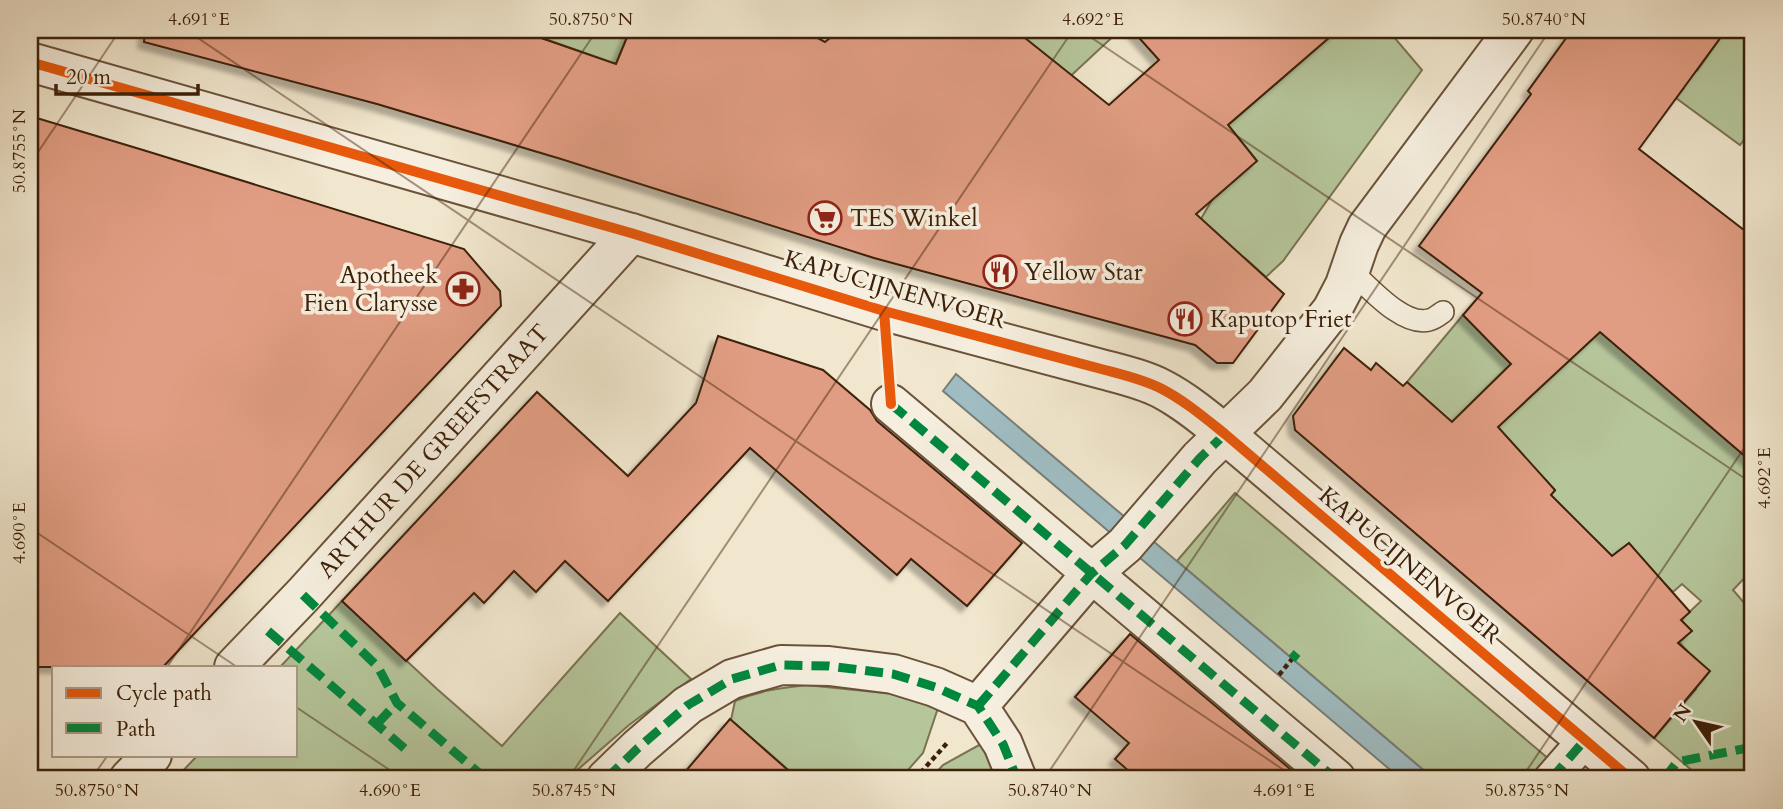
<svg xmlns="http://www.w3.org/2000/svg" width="1783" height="809" font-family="Cardo,serif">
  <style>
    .green { fill: #b6c69b; stroke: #7a7352; stroke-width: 2 }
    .water { fill: #9fbdc3; stroke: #787e78; stroke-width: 2 }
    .building { fill: #e19d83; stroke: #3d2008; stroke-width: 2; filter: url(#shadow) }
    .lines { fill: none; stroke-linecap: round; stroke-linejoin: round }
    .service-casing { stroke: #6a523a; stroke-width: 24 }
    .pedestrian-casing { stroke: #6a523a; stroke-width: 37 }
    .minor-casing { stroke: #6a523a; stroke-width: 42 }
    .tertiary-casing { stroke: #6a523a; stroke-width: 42 }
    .path { stroke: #3d2008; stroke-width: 4.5; stroke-dasharray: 5 3.5; stroke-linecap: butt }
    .service { stroke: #f6efdf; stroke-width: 21 }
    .pedestrian { stroke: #f6efdf; stroke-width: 33 }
    .minor { stroke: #f6efdf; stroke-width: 38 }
    .tertiary { stroke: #f6efdf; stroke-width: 38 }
    .quiet { stroke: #00873e; stroke-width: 9; stroke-dasharray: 18 9; stroke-linecap: butt }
    .cycleway-casing { stroke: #f6efdf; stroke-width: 15 }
    .cycleway { stroke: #e8590c; stroke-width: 10 }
    .ticks { fill: none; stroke: #3d2008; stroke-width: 2; stroke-opacity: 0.45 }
    .labels { text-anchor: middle; stroke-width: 7; stroke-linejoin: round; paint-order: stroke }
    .poi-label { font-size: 24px; fill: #3d2008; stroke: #f6efdf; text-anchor: start }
    .street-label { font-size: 24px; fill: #3d2008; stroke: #f6efdf }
    .neatline { fill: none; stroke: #3d2008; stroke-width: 2.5 }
    .ticks-label { font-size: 18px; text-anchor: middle; fill: #3d2008 }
  </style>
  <defs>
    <filter id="shadow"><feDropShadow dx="-6" dy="6" stdDeviation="2" flood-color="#0004"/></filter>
  </defs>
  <rect width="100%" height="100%" fill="#f1e7ce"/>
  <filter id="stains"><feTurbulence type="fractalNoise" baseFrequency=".00286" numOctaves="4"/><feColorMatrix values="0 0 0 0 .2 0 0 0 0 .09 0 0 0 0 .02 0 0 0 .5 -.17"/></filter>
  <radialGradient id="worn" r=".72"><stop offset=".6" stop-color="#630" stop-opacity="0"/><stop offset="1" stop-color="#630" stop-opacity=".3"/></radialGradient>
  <path class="green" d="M503 30H630L616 64 523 31 520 36Z
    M1037 30H1120L1032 112 935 114Z
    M1338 30H1388L1422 70 1283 261 1266 277 1245 258 1191 236 1212 200 1257 161 1228 125Z
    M1719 30H1753V128L1740 145 1676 98 1684 88 1681 86 1694 69 1697 71 1719 40 1715 37Z
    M1463 315 1511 364 1452 422 1407 382Z
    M1600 332 1753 463V569L1733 590 1753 613V779H1702L1654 738 1696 689 1679 675 1694 658 1679 642 1691 631 1681 620 1701 601 1682 584 1673 592 1650 569 1629 543 1612 556 1595 539 1542 503 1555 491 1546 480 1485 439Z
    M1235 493 1550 760 1573 779H1434L1177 561Z
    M342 601 437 689 502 746 620 613 691 679 629 725 567 779H175L198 755H296V667H280Z
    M806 685 895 694 939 705 923 753 900 779H799L731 720 735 701C758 691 781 688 806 685Z
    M981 744 998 779H930L943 765Z"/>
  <path class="water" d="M956 374 1434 779H1401L943 391Z"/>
  <path class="building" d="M145 30H518L616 64 630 30H803L825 42 840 30H1015L1109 105 1159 60 1132 30H1338L1228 125 1257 161 1196 214 1284 294 1233 363H1217L1195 345 874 258 561 159 377 104 144 42Z
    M1572 30H1726L1639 149 1753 237V463L1600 332 1498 427 1555 490 1551 495 1612 556 1629 543 1690 612 1681 620 1692 631 1678 643 1710 671 1654 738 1295 430 1293 416 1344 348 1371 370 1376 363 1403 386 1407 382 1452 422 1511 364 1463 315 1482 293 1419 246 1531 94 1528 91Z
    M30 116 143 150 464 249 500 291 501 306 163 667H30Z
    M718 336 823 370 870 410 877 421 1022 543 967 606 911 559 897 575 750 448 608 601 565 561 536 592 514 571 484 603 474 593 406 661 342 601 537 392 628 476 696 403Z
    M1130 634 1302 779H1138L1115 759 1129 743 1075 697Z
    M730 719 798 779H679Z"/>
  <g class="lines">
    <defs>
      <path id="service" d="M1351 271C1369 287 1403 327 1429 320 1434 319 1439 315 1443 312"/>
      <path id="pedestrian" d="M1551 779 1584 741"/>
      <path id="minor" d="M891 404 1336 779
        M234 667 303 595 631 233
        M978 706 1091 574 1125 545 1200 458 1265 395 1332 310 1345 285 1359 244 1367 227 1514 30
        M129 779 152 755
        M606 779 638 748 688 705 732 679 781 665 829 666 893 674 935 687 978 706 1003 744 1017 779"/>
      <path id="tertiary" d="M30 62 631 233 884 311 1105 370C1124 375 1145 380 1162 389 1185 401 1205 418 1225 434L1631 779"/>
    </defs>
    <use href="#service" class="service-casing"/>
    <use href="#pedestrian" class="pedestrian-casing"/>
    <use href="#minor" class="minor-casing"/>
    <use href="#tertiary" class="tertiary-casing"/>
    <path class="path" d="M1279 675 1292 659
      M915 779 948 742"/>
    <use href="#service" class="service"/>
    <use href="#pedestrian" class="pedestrian"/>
    <use href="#minor" class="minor"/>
    <use href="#tertiary" class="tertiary"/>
    <path class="quiet" d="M891 404 1336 779
      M303 595 378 667 397 703 486 779
      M268 631 411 754
      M1292 659 1297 653
      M978 706 1091 574 1125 545 1200 458 1225 434
      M377 724 397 703
      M606 779 638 748 688 705 732 679 781 665 829 666 893 674 935 687 978 706 1003 744 1017 779
      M1551 779 1584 741
      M1664 779 1677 762 1753 747"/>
    <defs>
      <path id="cycleway" d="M30 62 631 233 884 311 1105 370C1124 375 1145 380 1162 389 1185 401 1205 418 1225 434L1631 779
        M884 311 891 404"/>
    </defs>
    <use href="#cycleway" class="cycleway-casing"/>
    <use href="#cycleway" class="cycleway"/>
  </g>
  <path class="ticks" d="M186 30 1297 779M1080 30 1753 484M30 164 120 30M30 528 237 667M167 667 597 30M296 707 403 779M91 779 108 755M568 779 1073 30M1044 779 1550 30M1521 779 1753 435"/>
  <defs>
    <symbol id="supermarket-ring" viewBox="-11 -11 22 22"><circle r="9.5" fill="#f6efdf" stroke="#8f2418" stroke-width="1.5"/><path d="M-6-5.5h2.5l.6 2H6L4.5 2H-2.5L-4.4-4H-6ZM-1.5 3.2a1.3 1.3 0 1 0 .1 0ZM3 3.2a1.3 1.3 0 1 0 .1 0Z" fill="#8f2418"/></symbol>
    <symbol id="restaurant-ring" viewBox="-11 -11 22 22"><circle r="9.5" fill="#f6efdf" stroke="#8f2418" stroke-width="1.5"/><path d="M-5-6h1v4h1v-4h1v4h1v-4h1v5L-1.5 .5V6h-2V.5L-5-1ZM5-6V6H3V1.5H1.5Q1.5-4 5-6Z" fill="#8f2418"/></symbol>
    <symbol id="pharmacy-ring" viewBox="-11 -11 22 22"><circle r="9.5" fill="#f6efdf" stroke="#8f2418" stroke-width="1.5"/><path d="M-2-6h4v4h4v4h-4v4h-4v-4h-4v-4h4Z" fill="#8f2418"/></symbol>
  </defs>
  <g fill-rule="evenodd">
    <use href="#supermarket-ring" x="806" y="199" width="38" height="38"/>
    <use href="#restaurant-ring" x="981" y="253" width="38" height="38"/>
    <use href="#pharmacy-ring" x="444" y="270" width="38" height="38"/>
    <use href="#restaurant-ring" x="1166" y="300" width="38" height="38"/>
  </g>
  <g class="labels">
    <g class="poi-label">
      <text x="850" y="226">TES Winkel</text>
      <text x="1024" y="280">Yellow Star</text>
      <text x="438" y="283" text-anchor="end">Apotheek<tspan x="438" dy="28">Fien Clarysse</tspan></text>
      <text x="1210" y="327">Kaputop Friet</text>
    </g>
    <g class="street-label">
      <text transform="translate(895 289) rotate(16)" y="8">KAPUCIJNENVOER</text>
      <text transform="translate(433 451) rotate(-48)" y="8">ARTHUR DE GREEFSTRAAT</text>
      <text transform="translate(1410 565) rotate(40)" y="8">KAPUCIJNENVOER</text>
    </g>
  </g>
  <rect width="1783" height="809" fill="none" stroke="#f1e7ce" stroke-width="77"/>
  <rect x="52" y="666" width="245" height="91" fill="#f6efdf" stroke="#ac9c89" stroke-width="2"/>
  <rect x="66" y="688" width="35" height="10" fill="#e8590c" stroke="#ac9c89" stroke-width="2"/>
  <text x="116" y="700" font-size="21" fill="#3d2008">Cycle path</text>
  <rect x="66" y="723" width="35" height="10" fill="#00873e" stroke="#ac9c89" stroke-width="2"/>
  <text x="116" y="736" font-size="21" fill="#3d2008">Path</text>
  <g transform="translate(1696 722) rotate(304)" stroke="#f6efdf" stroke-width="5" paint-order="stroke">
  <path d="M0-5L12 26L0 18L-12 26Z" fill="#3d2008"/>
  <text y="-10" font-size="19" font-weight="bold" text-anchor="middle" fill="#3d2008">N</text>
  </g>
  <path d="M56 84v10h142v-10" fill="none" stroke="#3d2008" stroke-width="3.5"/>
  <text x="66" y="84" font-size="21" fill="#3d2008" stroke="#f6efdf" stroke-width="5" paint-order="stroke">20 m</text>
  <rect x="38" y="38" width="1706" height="732" class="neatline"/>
  <g class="ticks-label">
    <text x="199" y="25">4.691°E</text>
    <text x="591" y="25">50.8750°N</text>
    <text x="1093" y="25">4.692°E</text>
    <text x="1544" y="25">50.8740°N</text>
    <text transform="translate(19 151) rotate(-90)" y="6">50.8755°N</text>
    <text transform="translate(1764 478) rotate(-90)" y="6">4.692°E</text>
    <text transform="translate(19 533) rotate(-90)" y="6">4.690°E</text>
    <text x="97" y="796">50.8750°N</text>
    <text x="390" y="796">4.690°E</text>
    <text x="574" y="796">50.8745°N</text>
    <text x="1050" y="796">50.8740°N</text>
    <text x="1284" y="796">4.691°E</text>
    <text x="1527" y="796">50.8735°N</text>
  </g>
  <rect width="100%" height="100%" filter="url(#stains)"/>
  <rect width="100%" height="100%" fill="url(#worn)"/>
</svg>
